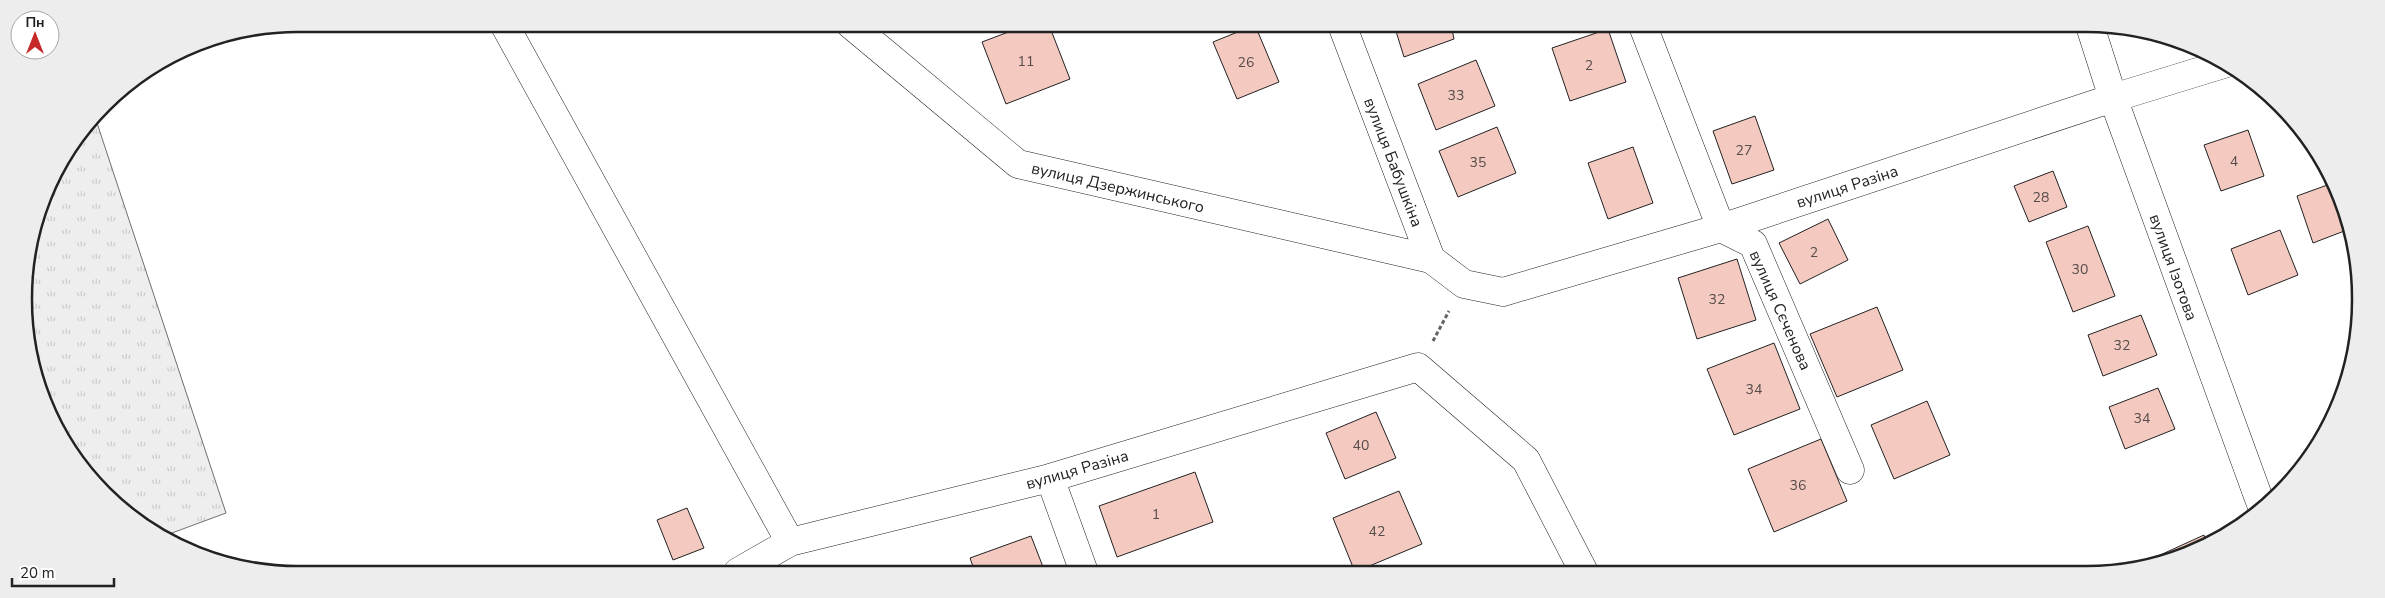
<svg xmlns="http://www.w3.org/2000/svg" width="2385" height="598" font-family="'Nunito Sans',sans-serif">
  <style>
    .grass { fill: url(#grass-tufts); stroke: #6f6f6f }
    .building { fill: #f3c9c0; stroke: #222 }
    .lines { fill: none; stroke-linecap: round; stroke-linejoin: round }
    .street-casing { stroke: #222; stroke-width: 29 }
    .path { stroke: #646464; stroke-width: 3; stroke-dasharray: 4 2.5; stroke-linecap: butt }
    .street { stroke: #fff; stroke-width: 28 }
    .labels { text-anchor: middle; stroke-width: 4; stroke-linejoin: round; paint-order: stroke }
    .number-label { font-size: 14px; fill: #564c4a }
    .street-label { font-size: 16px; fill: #222; stroke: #fff }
    .rim { fill: none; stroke: #222; stroke-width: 2.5 }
  </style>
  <defs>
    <pattern id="grass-tufts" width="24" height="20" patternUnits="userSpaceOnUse" patternTransform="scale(1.25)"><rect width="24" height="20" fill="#eee"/><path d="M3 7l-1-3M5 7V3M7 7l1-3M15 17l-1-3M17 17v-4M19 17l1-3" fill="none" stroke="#ccc"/></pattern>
  </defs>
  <rect width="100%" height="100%" fill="#fff"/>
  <path class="grass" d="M96 120 226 513 161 537 81 467 33 371 24 281 52 177Z"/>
  <path class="building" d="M1027 25H1049L1070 79 1006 104 982 42Z
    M1255 25 1279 82 1237 99 1213 42Z
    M1394 25H1451L1454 39 1404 57Z
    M1608 29 1626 82 1570 101 1552 48Z
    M1476 60 1495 106 1436 130 1418 84Z
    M1755 116 1774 170 1732 184 1713 131Z
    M1497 127 1516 173 1458 197 1439 151Z
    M2248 130 2264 176 2221 191 2204 145Z
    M1633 147 1653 203 1608 219 1588 163Z
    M2053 171 2067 207 2029 222 2014 186Z
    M2330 184 2352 228 2313 243 2297 196Z
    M1828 219 1848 260 1800 284 1779 243Z
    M2088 226 2115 296 2073 312 2046 242Z
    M2280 230 2298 275 2248 295 2231 249Z
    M1737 259 1756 320 1697 339 1678 278Z
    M1877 307 1903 370 1837 397 1810 334Z
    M2141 315 2157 355 2103 376 2088 335Z
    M1774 343 1800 409 1734 435 1707 369Z
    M2158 388 2175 429 2125 449 2109 407Z
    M1927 401 1950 455 1894 479 1871 425Z
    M1376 412 1396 458 1345 479 1326 433Z
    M1821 439 1847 501 1774 532 1748 469Z
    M1195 472 1213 522 1117 557 1099 506Z
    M1399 491 1422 544 1355 572 1333 518Z
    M687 508 704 548 673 560 657 520Z
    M2204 535 2207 546 2160 560 2158 556Z
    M1031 536 1045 572H975L970 558Z
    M1194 566 1196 572H1180Z"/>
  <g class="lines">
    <defs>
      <path id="street" d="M504 24 790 542
        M850 24 1018 164 1431 259
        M1342 25 1431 259 1464 284 1503 292 1721 228 2113 98 2227 63
        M1643 26 1721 228 1753 244 1850 470
        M2090 26 2113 98 2262 507
        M1050 478 1084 572
        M738 572 790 542 1050 478 1418 367 1526 460 1584 572"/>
    </defs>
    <use href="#street" class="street-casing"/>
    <path class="path" d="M1433 341 1449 311"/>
    <use href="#street" class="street"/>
  </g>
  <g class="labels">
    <g class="number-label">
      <text x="1026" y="66">11</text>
      <text x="1246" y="67">26</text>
      <text x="1589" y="70">2</text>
      <text x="1456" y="100">33</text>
      <text x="1744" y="155">27</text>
      <text x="2234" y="166">4</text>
      <text x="1478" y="167">35</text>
      <text x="2041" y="202">28</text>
      <text x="1814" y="257">2</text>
      <text x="2080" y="274">30</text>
      <text x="1717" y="304">32</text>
      <text x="2122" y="350">32</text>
      <text x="1754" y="394">34</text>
      <text x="2142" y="423">34</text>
      <text x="1361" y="450">40</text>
      <text x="1798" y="490">36</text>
      <text x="1156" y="519">1</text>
      <text x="1377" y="536">42</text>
    </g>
    <g class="street-label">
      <text transform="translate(1394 162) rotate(69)" y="6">вулиця Бабушкіна</text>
      <text transform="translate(1847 186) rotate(-18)" y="6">вулиця Разіна</text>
      <text transform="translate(1118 187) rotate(13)" y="6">вулиця Дзержинського</text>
      <text transform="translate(2174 267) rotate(70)" y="6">вулиця Ізотова</text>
      <text transform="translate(1781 310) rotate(66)" y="6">вулиця Сєченова</text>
      <text transform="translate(1077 469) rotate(-16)" y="6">вулиця Разіна</text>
    </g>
  </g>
  <path d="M0 0H2385V598H0ZM298 32H2086A266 266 0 0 1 2352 298V300A266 266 0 0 1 2086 566H298A266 266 0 0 1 32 300V298A266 266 0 0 1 298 32Z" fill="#ededed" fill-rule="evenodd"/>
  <path class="rim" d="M298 32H2086A266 266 0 0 1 2352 298V300A266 266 0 0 1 2086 566H298A266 266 0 0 1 32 300V298A266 266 0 0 1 298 32Z"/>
  <g transform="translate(35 35)"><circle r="24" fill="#ffffff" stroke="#a7a7a7"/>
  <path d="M0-4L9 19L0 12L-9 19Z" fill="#c62828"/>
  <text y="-8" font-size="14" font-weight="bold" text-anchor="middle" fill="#222222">Пн</text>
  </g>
  <path d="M12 578v8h102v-8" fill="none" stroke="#222222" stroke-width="2.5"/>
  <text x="20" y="578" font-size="15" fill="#222222" stroke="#ffffff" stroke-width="4" paint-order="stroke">20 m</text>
</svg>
